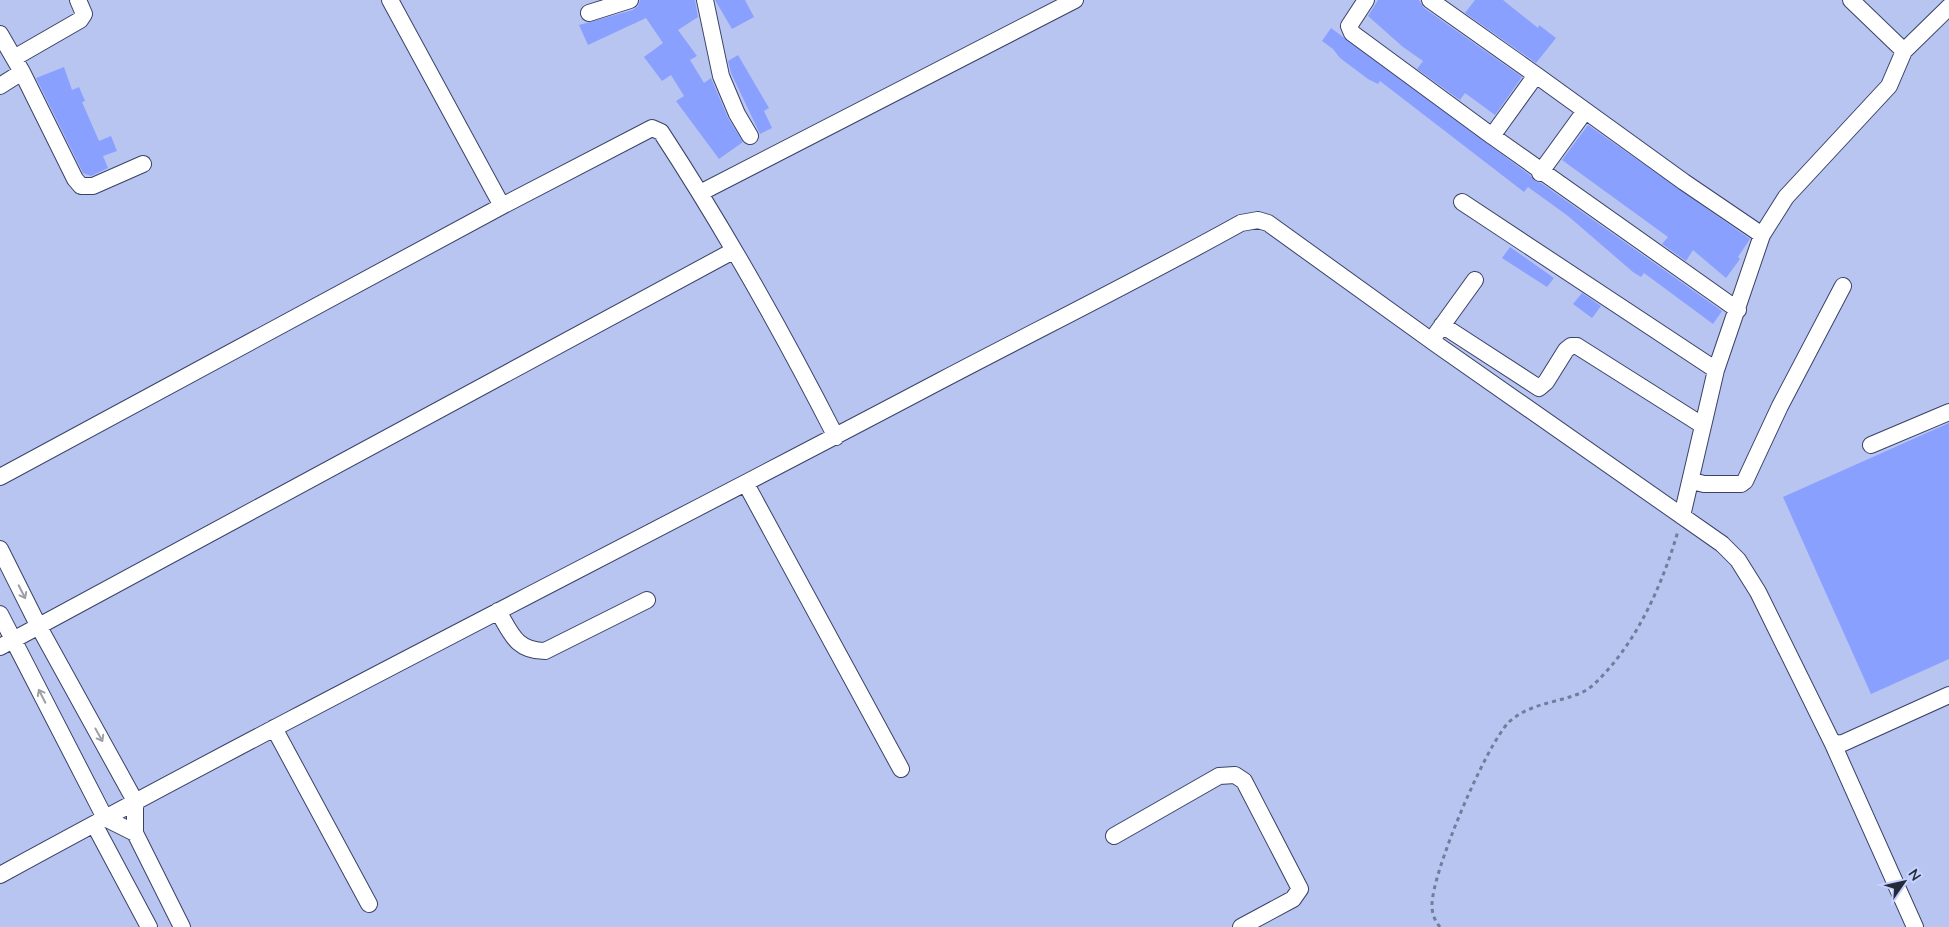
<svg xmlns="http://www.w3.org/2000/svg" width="1949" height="927" font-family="'Nunito Sans',sans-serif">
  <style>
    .building { fill: #89a0ff }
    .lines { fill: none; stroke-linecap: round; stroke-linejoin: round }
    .minor-casing { stroke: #394267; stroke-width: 18 }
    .path { stroke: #737c9b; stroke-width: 3; stroke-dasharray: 4 4; stroke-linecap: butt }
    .minor { stroke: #fff; stroke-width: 16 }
    .oneway { stroke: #9d9fa7 }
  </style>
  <rect width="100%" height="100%" fill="#b8c5f1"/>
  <path class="building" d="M640 0H695L698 17 678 30 697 56 690 60 704 83 711 78 728 118 743 142 719 159 676 101 684 96 671 75 662 81 644 57 663 43 646 18 588 45 579 25 633 10 638 6Z
    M715 0H745L754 17 732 29Z
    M1378 0H1419L1424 8 1522 77 1495 115 1465 93 1460 100 1417 69 1423 61 1403 47 1368 16Z
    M1475 0H1503L1538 28 1539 25 1556 38 1536 63 1465 13Z
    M1331 28 1531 176 1535 181 1541 183 1722 311 1713 324 1644 273 1641 277 1633 272 1568 216 1528 187 1524 192 1380 81 1378 84 1368 79 1340 58 1333 49 1322 41Z
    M738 55 769 108 764 111 772 128 760 134 731 73 728 61Z
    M64 67 72 90 79 87 85 101 82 102 99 141 111 136 117 151 103 156 108 168 91 176 83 173 36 78Z
    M1588 125 1750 239 1738 257 1740 259 1726 278 1693 250 1686 261 1662 244 1668 237 1562 160Z
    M1510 247 1554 278 1547 287 1502 258Z
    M1582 293 1601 306 1592 318 1573 304Z
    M1949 423V659L1871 694 1783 497Z"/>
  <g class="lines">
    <defs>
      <path id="minor" d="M390 0 502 206
        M705 0 721 76 737 114 750 136
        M1366 0 1349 26 1352 33 1492 136 1536 75 1684 182 1762 235
        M1430 0 1536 75
        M1851 0 1904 51
        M589 13 630 0
        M0 34 22 72 75 179 81 186H93L143 164
        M14 58 80 20 84 14 78 0
        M0 86 22 72
        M1492 136 1738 310
        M1540 173 1585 111
        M700 193 1075 0
        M1462 202 1716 370
        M1442 325 1539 388 1546 382 1566 350 1571 346H1577L1702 425
        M1436 334 1475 280
        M1871 445 1949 412
        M0 477 502 206 652 128 661 132C725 230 783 333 836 437
        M1692 481 1704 484H1741L1745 481 1780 406 1843 286
        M746 484 901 769
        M1682 516 1716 370 1762 235 1786 197 1889 86 1904 51 1949 7
        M0 549 39 627 135 801V833L182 927
        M498 611C511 633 516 651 545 651L647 600
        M0 614 105 818 135 833
        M0 647 733 251
        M274 728 369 904
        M1833 744 1915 927
        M94 824 149 927
        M1114 836 1219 776 1235 775 1244 781 1300 889 1293 899 1241 927
        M0 875C311 705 628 546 942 380 1041 328 1142 278 1241 223L1258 220 1268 223 1436 344 1722 544 1738 560 1758 592 1833 744 1843 743 1949 695"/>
    </defs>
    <use href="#minor" class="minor-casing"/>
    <path class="path" d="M1440 927C1435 921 1432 914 1432 906 1431 874 1486 745 1509 722 1534 699 1572 703 1592 686 1635 647 1662 586 1678 531"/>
    <use href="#minor" class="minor"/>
  </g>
  <defs><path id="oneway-shaft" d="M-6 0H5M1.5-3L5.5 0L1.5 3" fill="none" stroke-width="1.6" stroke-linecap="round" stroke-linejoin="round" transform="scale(1.25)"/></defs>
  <g class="oneway">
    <use href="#oneway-shaft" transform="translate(22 592) rotate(63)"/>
    <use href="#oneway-shaft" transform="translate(42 696) rotate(-117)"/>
    <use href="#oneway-shaft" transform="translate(99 735) rotate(61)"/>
  </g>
  <g transform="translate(1904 882) rotate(56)" stroke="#c5d2ff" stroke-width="4" paint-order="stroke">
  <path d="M0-4L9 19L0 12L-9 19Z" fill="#252a3b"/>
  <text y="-8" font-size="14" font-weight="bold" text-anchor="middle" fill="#252a3b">N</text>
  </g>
</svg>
